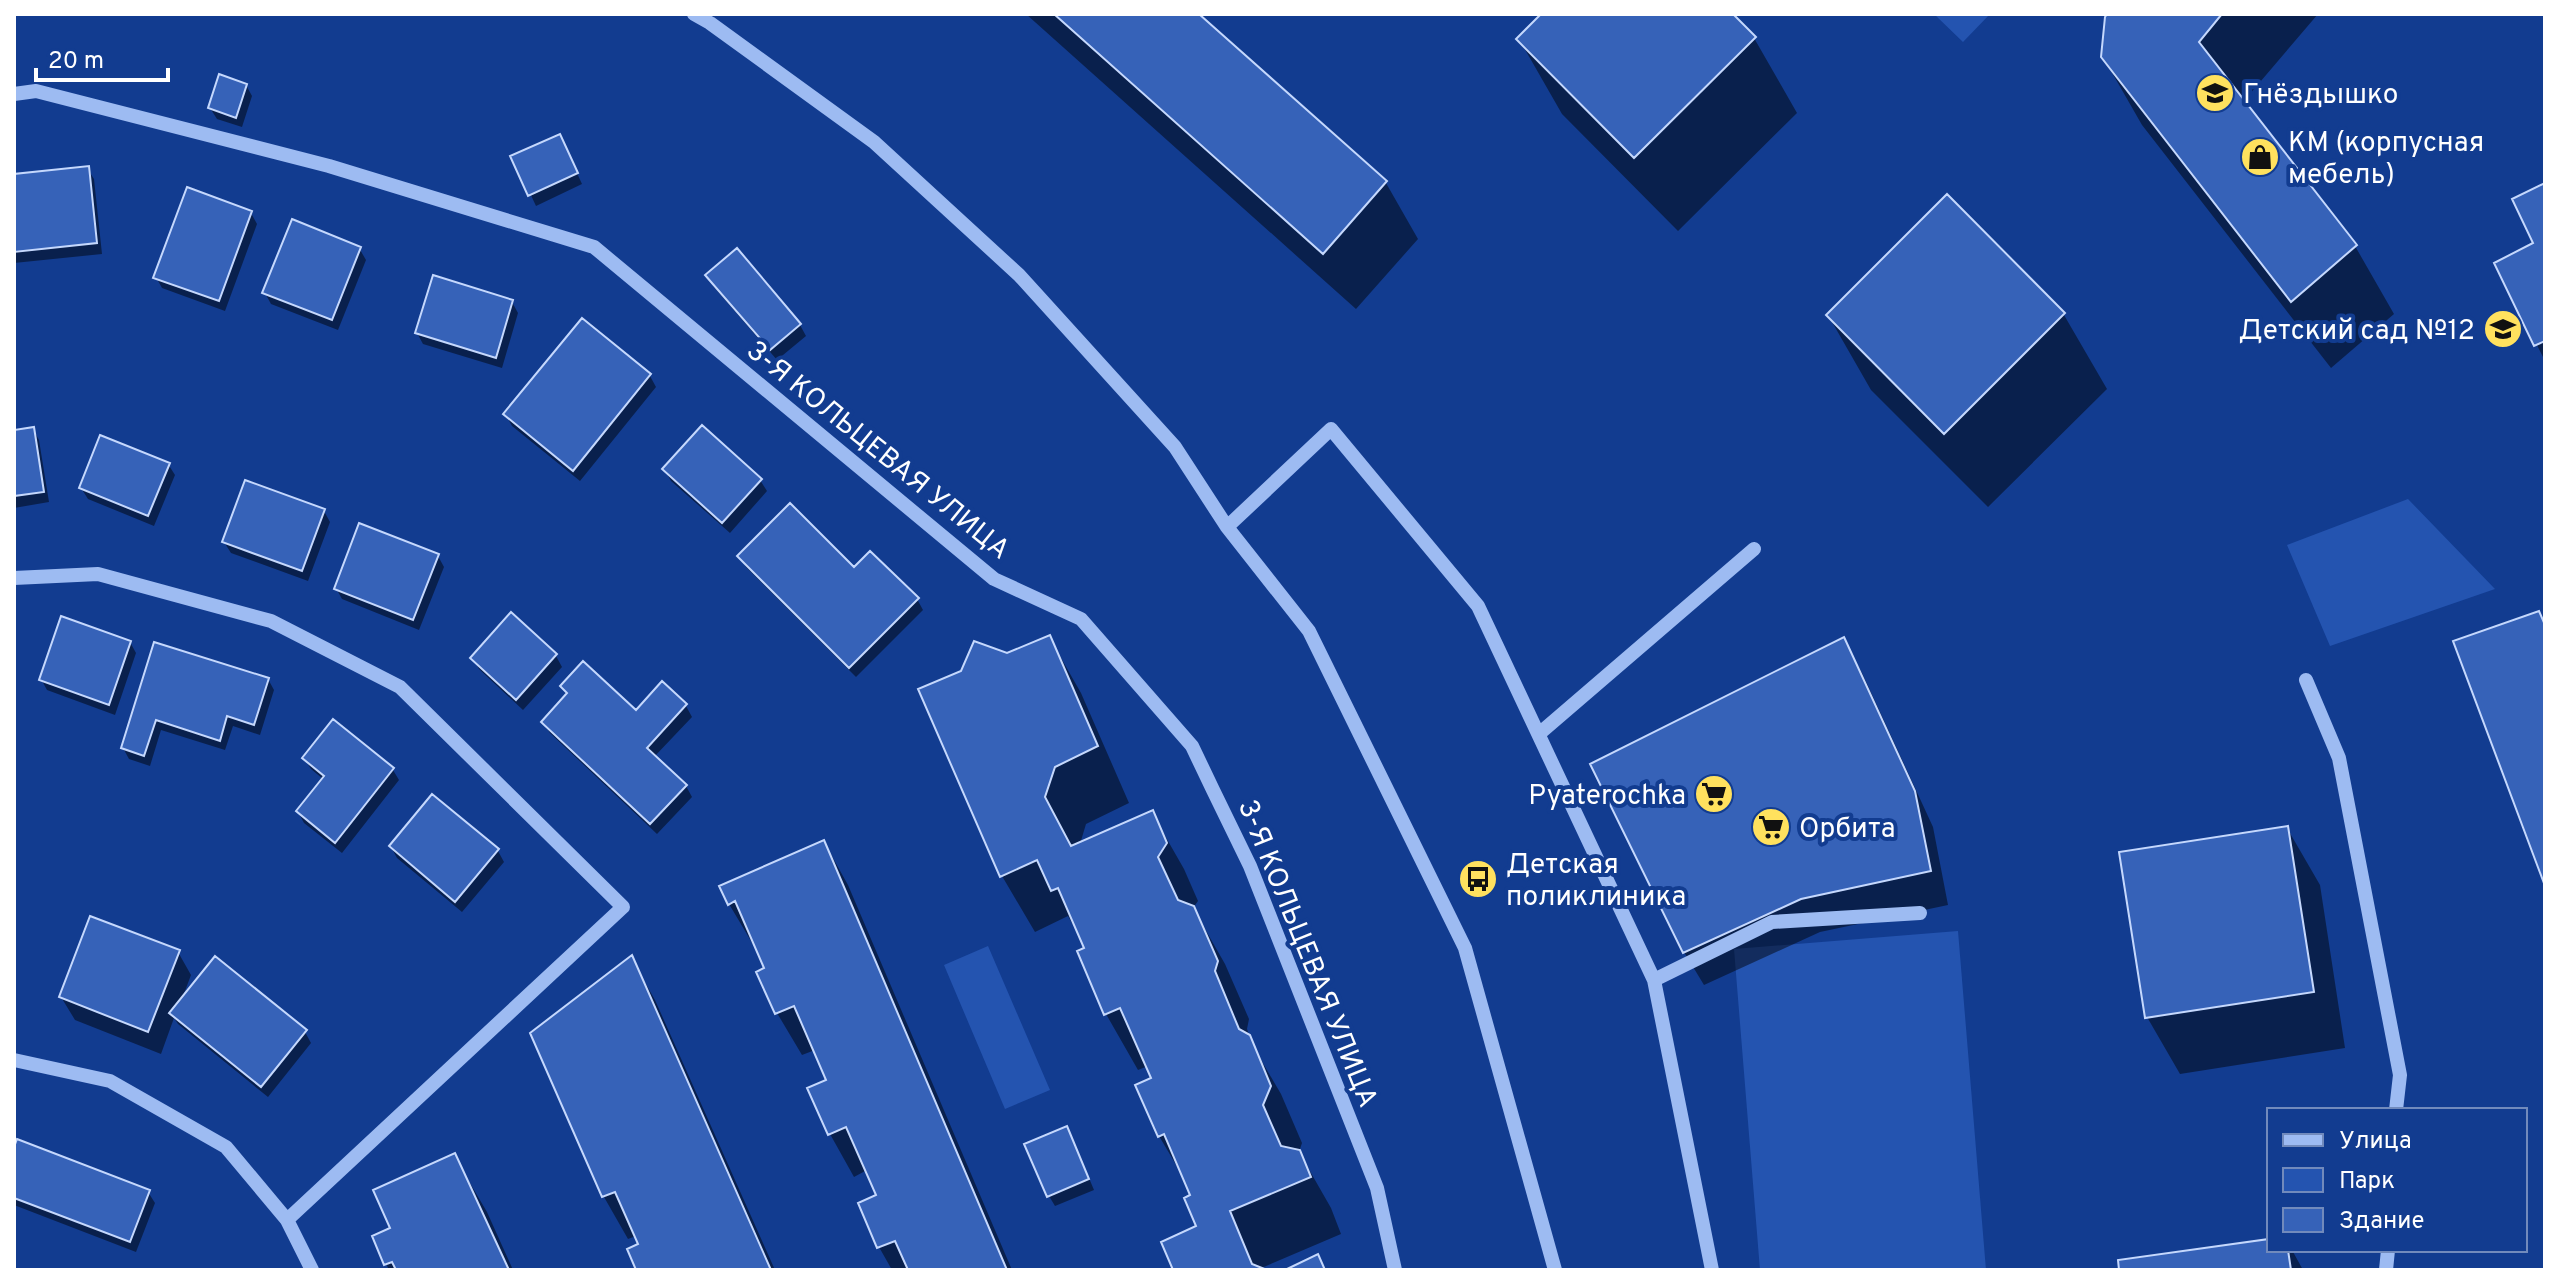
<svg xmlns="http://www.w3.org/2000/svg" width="2559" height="1284" font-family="Overpass,sans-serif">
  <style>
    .green { fill: #2454b0 }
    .shadow { fill: #0007 }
    .building { fill: #3662b8; stroke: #c5d8fd; stroke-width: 2 }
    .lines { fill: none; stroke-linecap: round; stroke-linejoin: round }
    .minor { stroke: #9dbbf2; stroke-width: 14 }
    .labels { text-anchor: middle; stroke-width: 8; stroke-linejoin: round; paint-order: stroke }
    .poi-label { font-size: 28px; fill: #fff; stroke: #123c90; text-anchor: start }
    .street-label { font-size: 28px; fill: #fff; stroke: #123c90 }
  </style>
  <rect width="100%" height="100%" fill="#123c90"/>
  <path class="green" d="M1934 14H1990L1963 42Z
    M2408 499 2495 589 2330 646 2287 545Z
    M1958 931 1986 1270H1760L1734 949Z
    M988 946 1050 1090 1005 1109 944 965Z"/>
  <path class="shadow" d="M1026 14H1197L1386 183 1418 239 1356 309Z
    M1544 14H1730L1754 38 1797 113 1678 231 1562 114 1519 39Z
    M2110 14H2318L2243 102 2355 246 2394 314 2331 368 2142 125 2103 57Z
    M246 85 252 96 242 127 217 119 210 108Z
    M565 147 582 184 536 206 513 157Z
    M87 168 94 179 102 254 14 263V176Z
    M2545 185V361L2496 264 2536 244Z
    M1947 197 2064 315 2107 389 1988 507 1871 390 1828 315Z
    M251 213 257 224 225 311 162 288 156 277Z
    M359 248 366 260 338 330 271 304 265 293Z
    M708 276 800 325 806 336 777 360 714 287Z
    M512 302 518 313 502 368 423 344 417 333Z
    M582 320 650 376 656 387 580 481 512 426 506 415Z
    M33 429 39 440 49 502 14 508V432Z
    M168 464 175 475 154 526 88 499 81 488Z
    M665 470 760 480 767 491 730 533 671 481Z
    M324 511 330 522 308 581 231 553 224 542Z
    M438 556 444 567 419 630 342 599 336 588Z
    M739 556 854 570 917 599 923 610 856 677 746 567Z
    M511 615 556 656 562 667 523 710 479 669 473 658Z
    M1049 637 1081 693 1129 803 1086 824 1080 844 1152 813 1184 869 1198 901 1193 908 1225 964 1249 1019 1247 1029 1254 1048 1281 1094 1302 1143 1299 1152 1331 1208 1341 1234 1259 1269 1262 1270H1176L1199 1227 1188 1185 1159 1136 1153 1079 1148 1066 1138 1070 1106 1014 1079 952 1087 949 1068 916 1035 932 1002 876 1007 655Z
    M1843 640 1862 673 1933 827 1948 905 1820 932 1704 985 1684 952Z
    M130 642 136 653 115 715 47 690 41 679Z
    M155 644 268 679 274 690 260 735 233 726 225 750 161 730 150 766 129 759 123 748Z
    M662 684 686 706 692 717 654 757 686 786 692 797 657 834 550 733 543 722 568 696 562 687 636 713Z
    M333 722 393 770 399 780 342 853 304 823 298 812 323 779 311 769 304 758Z
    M433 796 498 851 504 862 462 912 397 858 391 847Z
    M2287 828 2320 885 2345 1048 2180 1074 2147 1017Z
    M824 842 848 885 1012 1270H892L879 1247 860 1204 879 1196 867 1170 854 1177 830 1134 828 1081 815 1050 802 1055 777 1013 767 969 757 945 754 946 729 904Z
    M178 952 191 975 182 999 305 1032 311 1043 268 1097 178 1024 174 1018 161 1054 75 1020 61 997Z
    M631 958 655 1000 775 1270H638L640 1245 636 1236 628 1239 604 1197 533 1034Z
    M1073 1140 1094 1190 1055 1206 1049 1196Z
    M14 1153 148 1192 155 1203 136 1252 14 1205Z
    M454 1156 487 1212 513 1270H389L374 1237 393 1229Z
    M2269 1241V1250H2292L2303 1270H2121Z"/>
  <path class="building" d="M1054 14H1199L1387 181 1323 254Z
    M1541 14H1733L1756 37 1634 158 1516 39Z
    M2107 14H2222L2199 42 2357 245 2291 302 2101 57 2105 17Z
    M219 74 247 84 236 118 208 108Z
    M560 134 578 173 528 196 510 156Z
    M89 166 97 243 14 252V174Z
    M2545 183V341L2534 346 2494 263 2533 243 2512 199Z
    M187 187 252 211 219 301 153 278Z
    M1947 194 2065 313 1944 434 1826 315Z
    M292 219 361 247 332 320 262 293Z
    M737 248 801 324 770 350 705 275Z
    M433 275 513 300 496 358 415 333Z
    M582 318 651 374 573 471 503 414Z
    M702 425 762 479 722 523 662 469Z
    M34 427 44 492 14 496V430Z
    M100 435 170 463 148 516 79 488Z
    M245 480 325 509 302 571 222 542Z
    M790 503 854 567 870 551 919 598 849 668 737 556Z
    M359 523 439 554 413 620 334 589Z
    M2539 611 2545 625V886L2453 641Z
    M511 612 557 654 516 700 470 658Z
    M61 616 131 641 109 705 39 680Z
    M1050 635 1098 746 1055 767 1045 797 1071 846 1153 810 1167 843 1158 857 1178 900 1194 906 1218 961 1215 971 1239 1029 1250 1035 1271 1086 1263 1105 1281 1146 1300 1150 1311 1177 1230 1211 1252 1264 1267 1270H1173L1161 1242 1196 1226 1184 1198 1190 1195 1164 1134 1158 1137 1135 1085 1151 1078 1120 1008 1104 1015 1077 951 1084 948 1058 888 1051 891 1037 860 1000 877 918 689 961 671 974 641 1007 653Z
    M1844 637 1915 791 1931 871 1801 899 1683 953 1590 764Z
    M154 642 269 678 254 725 227 716 220 741 156 720 144 756 121 748Z
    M583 661 636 710 662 681 687 704 647 748 687 785 650 824 541 722 567 693 560 686Z
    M333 719 394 768 335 843 296 811 324 776 302 758Z
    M432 794 499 849 455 902 389 846Z
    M2288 826 2314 992 2145 1018 2119 852Z
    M824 840 1007 1270H908L895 1241 877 1248 858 1203 876 1195 846 1127 828 1135 807 1088 826 1080 794 1006 775 1014 756 972 764 968 735 901 728 905 719 886Z
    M90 916 180 950 148 1032 59 997Z
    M632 955 771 1270H636L627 1249 638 1244 615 1192 602 1197 530 1033Z
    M215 956 307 1030 261 1087 169 1013Z
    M1067 1126 1089 1179 1047 1197 1024 1144Z
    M17 1139 150 1190 130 1242 14 1198V1147Z
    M455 1153 509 1270H396L392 1262 384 1265 372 1236 390 1228 373 1190Z
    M2269 1239V1250H2288L2291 1270H2119L2118 1260Z
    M1318 1254 1325 1270H1285Z"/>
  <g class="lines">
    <path class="minor" d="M694 14 710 23 874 142 1019 275 1175 447 1227 527 1309 631 1465 948 1555 1270
      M14 94 36 91 329 166 594 247 994 579 1081 619 1192 746 1213 790 1250 866 1377 1188 1395 1270
      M1227 527 1331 429 1478 606 1654 980 1712 1270
      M14 578 98 574 271 621 400 687 623 907 287 1220
      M2306 680 2339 758 2400 1075 2396 1110
      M1540 733 1754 549
      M1654 980 1772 922 1920 913
      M14 1060 110 1081 226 1147 287 1220 312 1270
      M2386 1270 2388 1250"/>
  </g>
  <defs>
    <symbol id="school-disc" viewBox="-11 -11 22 22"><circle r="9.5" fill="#ffe15e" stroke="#123c90"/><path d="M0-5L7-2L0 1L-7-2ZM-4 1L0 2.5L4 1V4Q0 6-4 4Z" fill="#111"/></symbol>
    <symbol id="shop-disc" viewBox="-11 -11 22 22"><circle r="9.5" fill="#ffe15e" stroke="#123c90"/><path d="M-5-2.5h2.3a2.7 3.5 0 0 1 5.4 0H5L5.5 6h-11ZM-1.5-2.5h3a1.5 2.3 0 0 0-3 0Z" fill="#111"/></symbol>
    <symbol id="supermarket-disc" viewBox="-11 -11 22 22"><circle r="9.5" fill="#ffe15e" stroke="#123c90"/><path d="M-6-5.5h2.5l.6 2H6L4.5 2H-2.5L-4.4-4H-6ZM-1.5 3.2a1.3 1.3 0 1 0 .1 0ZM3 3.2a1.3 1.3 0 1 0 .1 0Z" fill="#111"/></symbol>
    <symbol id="bus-disc" viewBox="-11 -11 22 22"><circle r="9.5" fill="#ffe15e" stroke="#123c90"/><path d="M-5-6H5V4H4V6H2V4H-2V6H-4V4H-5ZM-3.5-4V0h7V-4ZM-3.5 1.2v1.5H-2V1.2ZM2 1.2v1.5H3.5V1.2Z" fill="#111"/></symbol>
  </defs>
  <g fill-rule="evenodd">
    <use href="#school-disc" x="2193" y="71" width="44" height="44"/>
    <use href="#shop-disc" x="2238" y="135" width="44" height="44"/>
    <use href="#school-disc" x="2481" y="307" width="44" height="44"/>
    <use href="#supermarket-disc" x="1692" y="772" width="44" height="44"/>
    <use href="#supermarket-disc" x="1749" y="805" width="44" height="44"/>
    <use href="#bus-disc" x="1456" y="857" width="44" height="44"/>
  </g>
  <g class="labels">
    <g class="poi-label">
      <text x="2243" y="103">Гнёздышко</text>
      <text x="2288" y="151">КМ (корпусная<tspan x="2288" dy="32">мебель)</tspan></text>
      <text x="2475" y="339" text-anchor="end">Детский сад №12</text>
      <text x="1686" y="804" text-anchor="end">Pyaterochka</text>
      <text x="1799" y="837">Орбита</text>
      <text x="1506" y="873">Детская<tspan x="1506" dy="32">поликлиника</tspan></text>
    </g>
    <g class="street-label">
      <text transform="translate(879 449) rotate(39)" y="10">3-Я КОЛЬЦЕВАЯ УЛИЦА</text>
      <text transform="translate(1309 953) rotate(68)" y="10">3-Я КОЛЬЦЕВАЯ УЛИЦА</text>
    </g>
  </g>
  <rect width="2559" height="1284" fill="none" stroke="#ffffff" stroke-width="32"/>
  <rect x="2267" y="1108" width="260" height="144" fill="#123c90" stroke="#718abc" stroke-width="2"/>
  <rect x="2283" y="1134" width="40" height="12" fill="#9dbbf2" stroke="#718abc" stroke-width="2"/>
  <text x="2339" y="1148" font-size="24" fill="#ffffff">Улица</text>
  <rect x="2283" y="1168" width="40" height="24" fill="#2454b0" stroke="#718abc" stroke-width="2"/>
  <text x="2339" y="1188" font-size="24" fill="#ffffff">Парк</text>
  <rect x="2283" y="1208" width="40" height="24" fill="#3662b8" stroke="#718abc" stroke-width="2"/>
  <text x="2339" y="1228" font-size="24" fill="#ffffff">Здание</text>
  <path d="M36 68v12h132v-12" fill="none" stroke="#ffffff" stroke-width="4"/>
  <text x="48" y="68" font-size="24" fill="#ffffff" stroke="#123c90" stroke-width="6" paint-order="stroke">20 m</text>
</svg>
